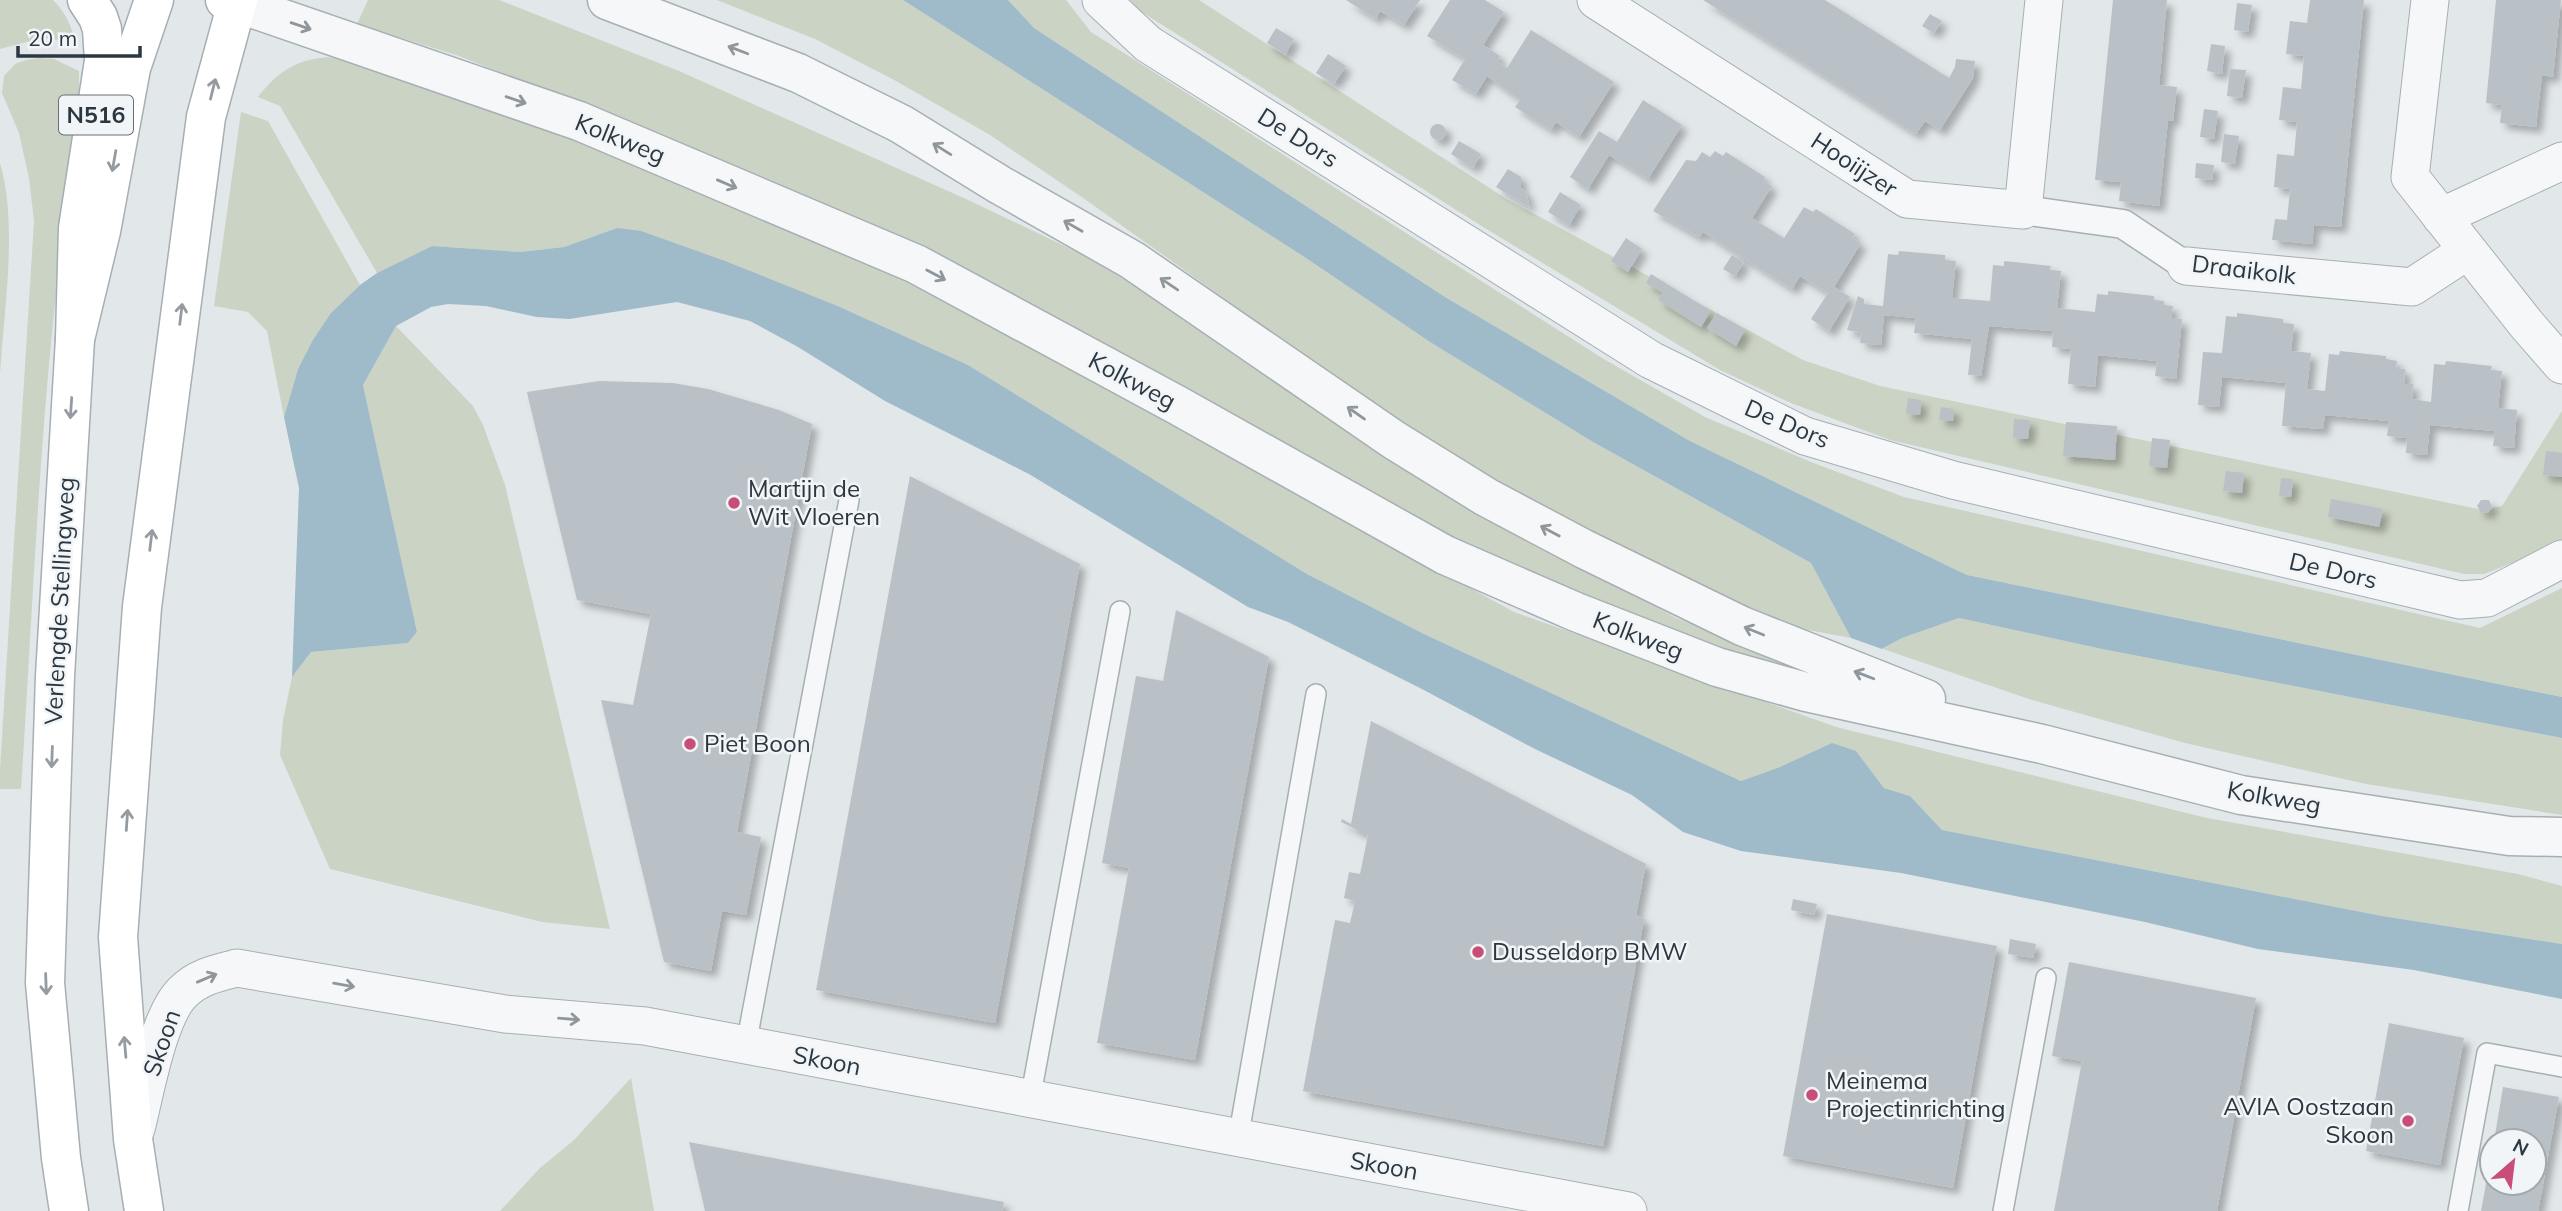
<svg xmlns="http://www.w3.org/2000/svg" width="2562" height="1211" font-family="Mulish,sans-serif">
  <style>
    .green { fill: #cbd3c4 }
    .water { fill: #9fbac8 }
    .building { fill: #bac1c6; filter: url(#shadow) }
    .lines { fill: none; stroke-linecap: round; stroke-linejoin: round }
    .service-casing { stroke: #a7afb4; stroke-width: 22 }
    .pedestrian-casing { stroke: #a7afb4; stroke-width: 31 }
    .minor-casing { stroke: #a7afb4; stroke-width: 39 }
    .tertiary-casing { stroke: #a7afb4; stroke-width: 41 }
    .secondary-casing { stroke: #a7afb4; stroke-width: 41 }
    .primary-casing { stroke: #a2adb5; stroke-width: 41 }
    .service { stroke: #f5f7f8; stroke-width: 19 }
    .pedestrian { stroke: #f5f7f8; stroke-width: 28 }
    .minor { stroke: #f5f7f8; stroke-width: 37 }
    .tertiary { stroke: #f5f7f8; stroke-width: 38 }
    .secondary { stroke: #fff; stroke-width: 38 }
    .primary { stroke: #fff; stroke-width: 38 }
    .oneway { stroke: #90979c }
    .oneway2 { stroke: #959ba0 }
    .poi-dot { fill: #c84e77; stroke: #f2f5f7; stroke-width: 2.5 }
    .labels { text-anchor: middle; stroke-width: 5; stroke-linejoin: round; paint-order: stroke }
    .shield { fill: #f2f5f7; stroke: #677078; stroke-width: 2 }
    .shield-label { font-size: 23px; font-weight: bold; fill: #2b3741 }
    .street-label { font-size: 24px; fill: #2b3741; stroke: #f2f5f7 }
    .poi-label { font-size: 24px; fill: #2b3741; stroke: #f2f5f7; text-anchor: start }
  </style>
  <defs>
    <filter id="shadow"><feDropShadow dx="6" dy="6" stdDeviation="3.5" flood-color="#0004"/></filter>
  </defs>
  <rect width="100%" height="100%" fill="#e2e7ea"/>
  <path class="green" d="M0 0H53C65 12 72 26 75 42L42 38 0 49Z
    M368 0H499L679 71 966 199 1098 262 1403 465 1538 542 1676 618 1812 669 1808 681 1705 647 1455 544 887 233 765 178 459 56 357 24Z
    M717 0H903L1303 256 1430 342 1593 442 1811 563 1851 638 1792 627 1660 568 1525 500 1388 415 1086 200 990 135 896 81 815 39Z
    M1008 0H1066L1091 32 1602 358 1705 417 1811 462 1904 497 2480 628 2562 588V697L1967 575 1950 567 1690 441 1445 297 1034 28Z
    M1130 0H1199L1505 198 1803 360 1880 386 2483 510 2502 506 2562 411V541L2553 547 2484 574H2464L1890 440 1791 403 1720 370 1488 230 1137 9Z
    M328 57 355 62 621 153 827 240 1078 363 1339 516 1514 612 1836 727 2207 818 2518 874 2562 886V944L2382 916 1942 830 1910 796 1884 788 1856 751 1780 767 1741 781 1426 635 1307 574 968 365 840 307 617 228 564 247 520 252 432 246 377 273 280 106 258 97C278 71 296 60 328 57Z
    M39 58 54 59 79 71V97L70 152 75 154C41 364 35 578 21 789H0V769L34 221 29 178 19 133 2 93 4 76 15 64 26 60Z
    M241 112 268 121 360 285 331 313 298 369 284 417 267 331 248 312 214 306Z
    M0 163C18 223 4 311 0 374Z
    M396 326 473 406 483 425 505 485 610 929 542 922 330 869 280 755 283 720 292 677 311 652 408 643 417 632 363 385Z
    M1959 618 2102 649 2562 738V815L2366 784 2185 743 2032 700 1883 649 1902 638Z
    M631 1078 654 1211H500L540 1168 573 1141Z"/>
  <path class="water" d="M903 0H1008L1034 28 1445 297 1690 441 1950 567 1967 575 2562 697V738L2102 649 1959 618 1902 638 1882 649 1851 638 1811 563 1593 442 1430 342 1303 256Z
    M617 228 641 231 725 261 840 307 968 365 1307 574 1426 635 1741 781 1780 767 1832 743 1856 751 1884 788 1910 796 1942 830 2382 916 2562 944V999L2414 970 2258 949 2145 922 1901 873 1741 851 1683 832 1632 795 1535 749 1420 688 1288 622 1248 607 1029 474 885 401 798 347 750 321 677 302 569 319 537 317 486 306 448 304 431 307 396 326 363 385 417 632 408 643 311 652 292 677 299 488 284 417 298 369 313 340 331 313 360 285 377 273 432 246 520 252 564 247Z"/>
  <path class="building" d="M1346 0H1420L1404 25 1380 11 1376 19Z
    M1450 0H1485L1504 12 1483 45 1500 56 1497 61 1507 68 1531 30 1614 82 1579 137 1556 122 1551 130 1515 107 1520 100 1487 76 1476 94 1452 80 1465 59 1427 36Z
    M1703 0H1825L1949 78 1955 67 1956 59 1975 61 1973 78 1940 130 1925 121 1916 134Z
    M2113 0H2167L2159 85 2177 87 2173 121 2168 120 2159 206 2119 201 2121 182 2095 180Z
    M2310 0H2364L2341 227 2314 225 2312 244 2272 240 2275 219 2287 220 2290 189 2274 187 2277 154 2294 156 2297 122 2279 120 2283 87 2301 89 2304 56 2286 54 2290 21 2307 23Z
    M2496 0H2561L2553 77 2542 75 2536 127 2500 123 2502 105 2486 103Z
    M2237 3 2252 5 2248 32 2234 30Z
    M1930 14 1942 21 1934 33 1922 26Z
    M1276 28 1294 39 1285 55 1267 43Z
    M2211 44 2225 46 2222 74 2207 71Z
    M1328 54 1346 66 1334 84 1316 73Z
    M2230 69 2246 70 2242 98 2227 96Z
    M1643 100 1682 125 1648 179 1609 155 1588 189 1570 177 1599 131 1617 142Z
    M2204 109 2218 111 2214 139 2200 137Z
    M1430 132a8 8 0 1 1 16 0a8 8 0 1 1-16 0Z
    M2224 134 2239 136 2235 164 2221 162Z
    M1459 141 1481 154 1473 168 1451 154Z
    M1715 151 1723 156 1726 152 1765 177 1763 181 1772 186 1752 218 1784 238 1804 207 1813 212 1816 209 1855 234 1852 238 1861 243 1834 287 1850 297 1829 331 1811 319 1828 293 1800 276 1792 289 1703 232 1699 237 1653 211 1686 160 1696 161 1702 152 1710 157Z
    M2196 163 2214 165 2212 180 2195 178Z
    M1508 169 1521 177V188L1526 192 1530 208 1496 187Z
    M1560 192 1581 205 1569 225 1548 212Z
    M1626 238 1642 249 1628 272 1611 261Z
    M1899 251 1945 255V260L1956 261 1952 298 1990 301 1993 265 2004 266V261L2051 266 2050 270 2061 271 2057 308 2095 312 2097 294 2108 295V291L2154 296V300L2164 301V305L2173 306 2171 318 2182 319 2176 379 2155 376 2157 361 2098 355 2095 387 2068 384 2071 349 2052 347 2053 331 1989 326 1981 376 1968 375 1972 339 1914 333 1916 318 1884 315 1881 345 1860 343 1861 333 1847 330 1858 296 1864 299V304L1883 306 1888 254 1898 255Z
    M1732 255 1744 262 1735 276 1723 269Z
    M1651 274 1711 311 1701 327 1658 300 1663 293 1646 283Z
    M1717 313 1745 330 1736 346 1707 328Z
    M2237 313 2283 319V323L2294 324 2291 351 2311 353 2307 389 2325 391 2329 354 2339 355 2340 351 2386 356V359L2397 361 2396 368 2405 369 2404 384H2413L2412 399 2431 402 2434 364 2445 365 2446 361 2492 366 2491 370 2502 371 2498 408 2517 410 2514 448 2493 446 2495 431 2462 428 2430 425 2427 455 2406 453 2407 438 2387 436 2389 421 2325 415 2323 429 2282 426 2286 383 2222 377 2219 407 2198 405 2203 352 2222 353 2226 316 2237 317Z
    M599 381 673 383 708 389 779 410 812 424 737 832 761 837 746 915 722 911 711 971 664 962 601 700 633 705 651 614 577 600 528 397 527 392Z
    M1908 398 1921 400 1920 415 1906 414Z
    M1941 407 1954 409 1953 421 1939 420Z
    M2014 419 2030 420 2028 439 2013 438Z
    M2066 422 2117 426 2115 460 2063 456Z
    M2152 438 2170 440 2167 468 2149 466Z
    M2546 451 2562 453V477L2543 475Z
    M2226 471 2244 473 2242 493 2223 491Z
    M910 476 1080 564 995 1023 816 990Z
    M2281 478 2293 479 2291 497 2279 496Z
    M2331 499 2383 509 2379 527 2328 517Z
    M2481 500H2489L2492 507 2488 513 2481 512 2477 506Z
    M1176 610 1269 657 1195 1060 1097 1043 1129 868 1102 863 1136 676 1163 681Z
    M1371 721 1646 864 1636 915 1644 919 1603 1146 1303 1091 1335 920 1350 923 1355 901 1344 898 1349 872 1360 874 1368 835 1341 822 1342 819 1351 824Z
    M1793 899 1817 904 1814 915 1791 910Z
    M1827 914 1997 946 1953 1188 1783 1156Z
    M2010 939 2036 944 2033 958 2008 954Z
    M2069 962 2256 998 2217 1211H2054L2082 1061 2052 1056Z
    M2389 1023 2464 1038 2440 1165 2366 1151Z
    M2503 1087 2559 1097 2538 1211H2481L2491 1157 2492 1183H2534V1141H2494Z
    M689 1142 1004 1202 1002 1211H705Z"/>
  <g class="lines">
    <defs>
      <path id="service" d="M746 1045 849 500
        M1030 1100 1120 611
        M1238 1139 1316 694
        M2003 1211 2046 978
        M2458 1211 2487 1053 2562 1067"/>
      <path id="pedestrian" d="M2023 210 2123 224 2186 266"/>
      <path id="minor" d="M1101 0 1148 44 1651 360 1805 436 1953 480 2460 600 2487 598 2562 559
        M1596 0 1907 199 2023 210 2044 0
        M2430 0 2410 177 2527 325 2562 365
        M2441 217 2562 161
        M2186 266 2412 287 2467 251
        M136 1129C145 1094 158 1016 183 992 198 977 217 973 237 968L505 1014 645 1026 1628 1211"/>
      <path id="tertiary" d="M607 0 798 73 901 124 1000 185 1132 260 1394 440 1486 497 1584 549 1742 626 1926 699
        M237 3 579 121 916 264 1177 405 1445 555 1576 612 1717 667 1806 692 2042 744 2241 795 2509 836 2562 837"/>
      <path id="secondary" d="M69 1211 61 1158 45 983 55 676 75 339 101 231 131 68 154 0
        M144 1211 133 1139 118 937 142 607 206 117 237 3"/>
      <path id="primary" d="M225 0 237 3 238 0
        M75 339 78 228 104 61 102 29 98 17 87 0"/>
    </defs>
    <use href="#service" class="service-casing"/>
    <use href="#pedestrian" class="pedestrian-casing"/>
    <use href="#minor" class="minor-casing"/>
    <use href="#tertiary" class="tertiary-casing"/>
    <use href="#secondary" class="secondary-casing"/>
    <use href="#primary" class="primary-casing"/>
    <use href="#service" class="service"/>
    <use href="#pedestrian" class="pedestrian"/>
    <use href="#minor" class="minor"/>
    <use href="#tertiary" class="tertiary"/>
    <use href="#secondary" class="secondary"/>
    <use href="#primary" class="primary"/>
  </g>
  <defs><path id="oneway-shaft" d="M-6 0H5M1.5-3L5.5 0L1.5 3" fill="none" stroke-width="1.6" stroke-linecap="round" stroke-linejoin="round" transform="scale(1.75)"/></defs>
  <g class="oneway">
    <use href="#oneway-shaft" transform="translate(301 26) rotate(19)"/>
    <use href="#oneway-shaft" transform="translate(738 50) rotate(-159)"/>
    <use href="#oneway-shaft" transform="translate(516 100) rotate(19)"/>
    <use href="#oneway-shaft" transform="translate(942 149) rotate(-148)"/>
    <use href="#oneway-shaft" transform="translate(727 184) rotate(23)"/>
    <use href="#oneway-shaft" transform="translate(1073 226) rotate(-150)"/>
    <use href="#oneway-shaft" transform="translate(936 275) rotate(28)"/>
    <use href="#oneway-shaft" transform="translate(1169 284) rotate(-146)"/>
    <use href="#oneway-shaft" transform="translate(1356 413) rotate(-145)"/>
    <use href="#oneway-shaft" transform="translate(1550 531) rotate(-152)"/>
    <use href="#oneway-shaft" transform="translate(1754 631) rotate(-158)"/>
    <use href="#oneway-shaft" transform="translate(1864 675) rotate(-159)"/>
    <use href="#oneway-shaft" transform="translate(207 978) rotate(-23)"/>
    <use href="#oneway-shaft" transform="translate(344 985) rotate(10)"/>
    <use href="#oneway-shaft" transform="translate(569 1019) rotate(5)"/>
  </g>
  <g class="oneway2">
    <use href="#oneway-shaft" transform="translate(213 89) rotate(-76)"/>
    <use href="#oneway-shaft" transform="translate(114 161) rotate(100)"/>
    <use href="#oneway-shaft" transform="translate(181 314) rotate(-83)"/>
    <use href="#oneway-shaft" transform="translate(71 408) rotate(94)"/>
    <use href="#oneway-shaft" transform="translate(151 540) rotate(-83)"/>
    <use href="#oneway-shaft" transform="translate(52 757) rotate(92)"/>
    <use href="#oneway-shaft" transform="translate(127 820) rotate(-86)"/>
    <use href="#oneway-shaft" transform="translate(46 984) rotate(88)"/>
    <use href="#oneway-shaft" transform="translate(125 1047) rotate(-95)"/>
  </g>
  <g class="poi-dot">
    <circle cx="734" cy="503" r="7"/>
    <circle cx="690" cy="744" r="7"/>
    <circle cx="1478" cy="952" r="7"/>
    <circle cx="1812" cy="1095" r="7"/>
    <circle cx="2408" cy="1121" r="7"/>
  </g>
  <g class="labels">
    <rect class="shield" x="59" y="95.5" width="74" height="39" rx="5"/>
    <g class="shield-label">
      <text x="96" y="123">N516</text>
    </g>
    <g class="street-label">
      <text transform="translate(1298 138) rotate(32)" y="8">De Dors</text>
      <text transform="translate(620 139) rotate(22)" y="8">Kolkweg</text>
      <text transform="translate(1854 165) rotate(33)" y="8">Hooiijzer</text>
      <text transform="translate(2244 270) rotate(7)" y="8">Draaikolk</text>
      <text transform="translate(1132 381) rotate(28)" y="8">Kolkweg</text>
      <text transform="translate(1787 424) rotate(23)" y="8">De Dors</text>
      <text transform="translate(2333 571) rotate(13)" y="8">De Dors</text>
      <text transform="translate(60 601) rotate(-87)" y="8">Verlengde Stellingweg</text>
      <text transform="translate(1638 636) rotate(21)" y="8">Kolkweg</text>
      <text transform="translate(2274 798) rotate(10)" y="8">Kolkweg</text>
      <text transform="translate(162 1043) rotate(-71)" y="8">Skoon</text>
      <text transform="translate(827 1061) rotate(11)" y="8">Skoon</text>
      <text transform="translate(1384 1166) rotate(10)" y="8">Skoon</text>
    </g>
    <g class="poi-label">
      <text x="748" y="497">Martijn de<tspan x="748" dy="28">Wit Vloeren</tspan></text>
      <text x="704" y="752">Piet Boon</text>
      <text x="1492" y="960">Dusseldorp BMW</text>
      <text x="1826" y="1089">Meinema<tspan x="1826" dy="28">Projectinrichting</tspan></text>
      <text x="2394" y="1115" text-anchor="end">AVIA Oostzaan<tspan x="2394" dy="28">Skoon</tspan></text>
    </g>
  </g>
  <g transform="translate(2513 1162) rotate(28)"><circle r="33" fill="#f2f5f7" stroke="#a2a9ae" stroke-width="2"/>
  <path d="M0-5L12 26L0 18L-12 26Z" fill="#c84e77"/>
  <text y="-10" font-size="19" font-weight="bold" text-anchor="middle" fill="#2b3741">N</text>
  </g>
  <path d="M18 46v10h122v-10" fill="none" stroke="#2b3741" stroke-width="3.5"/>
  <text x="28" y="46" font-size="21" fill="#2b3741" stroke="#f2f5f7" stroke-width="5" paint-order="stroke">20 m</text>
</svg>
